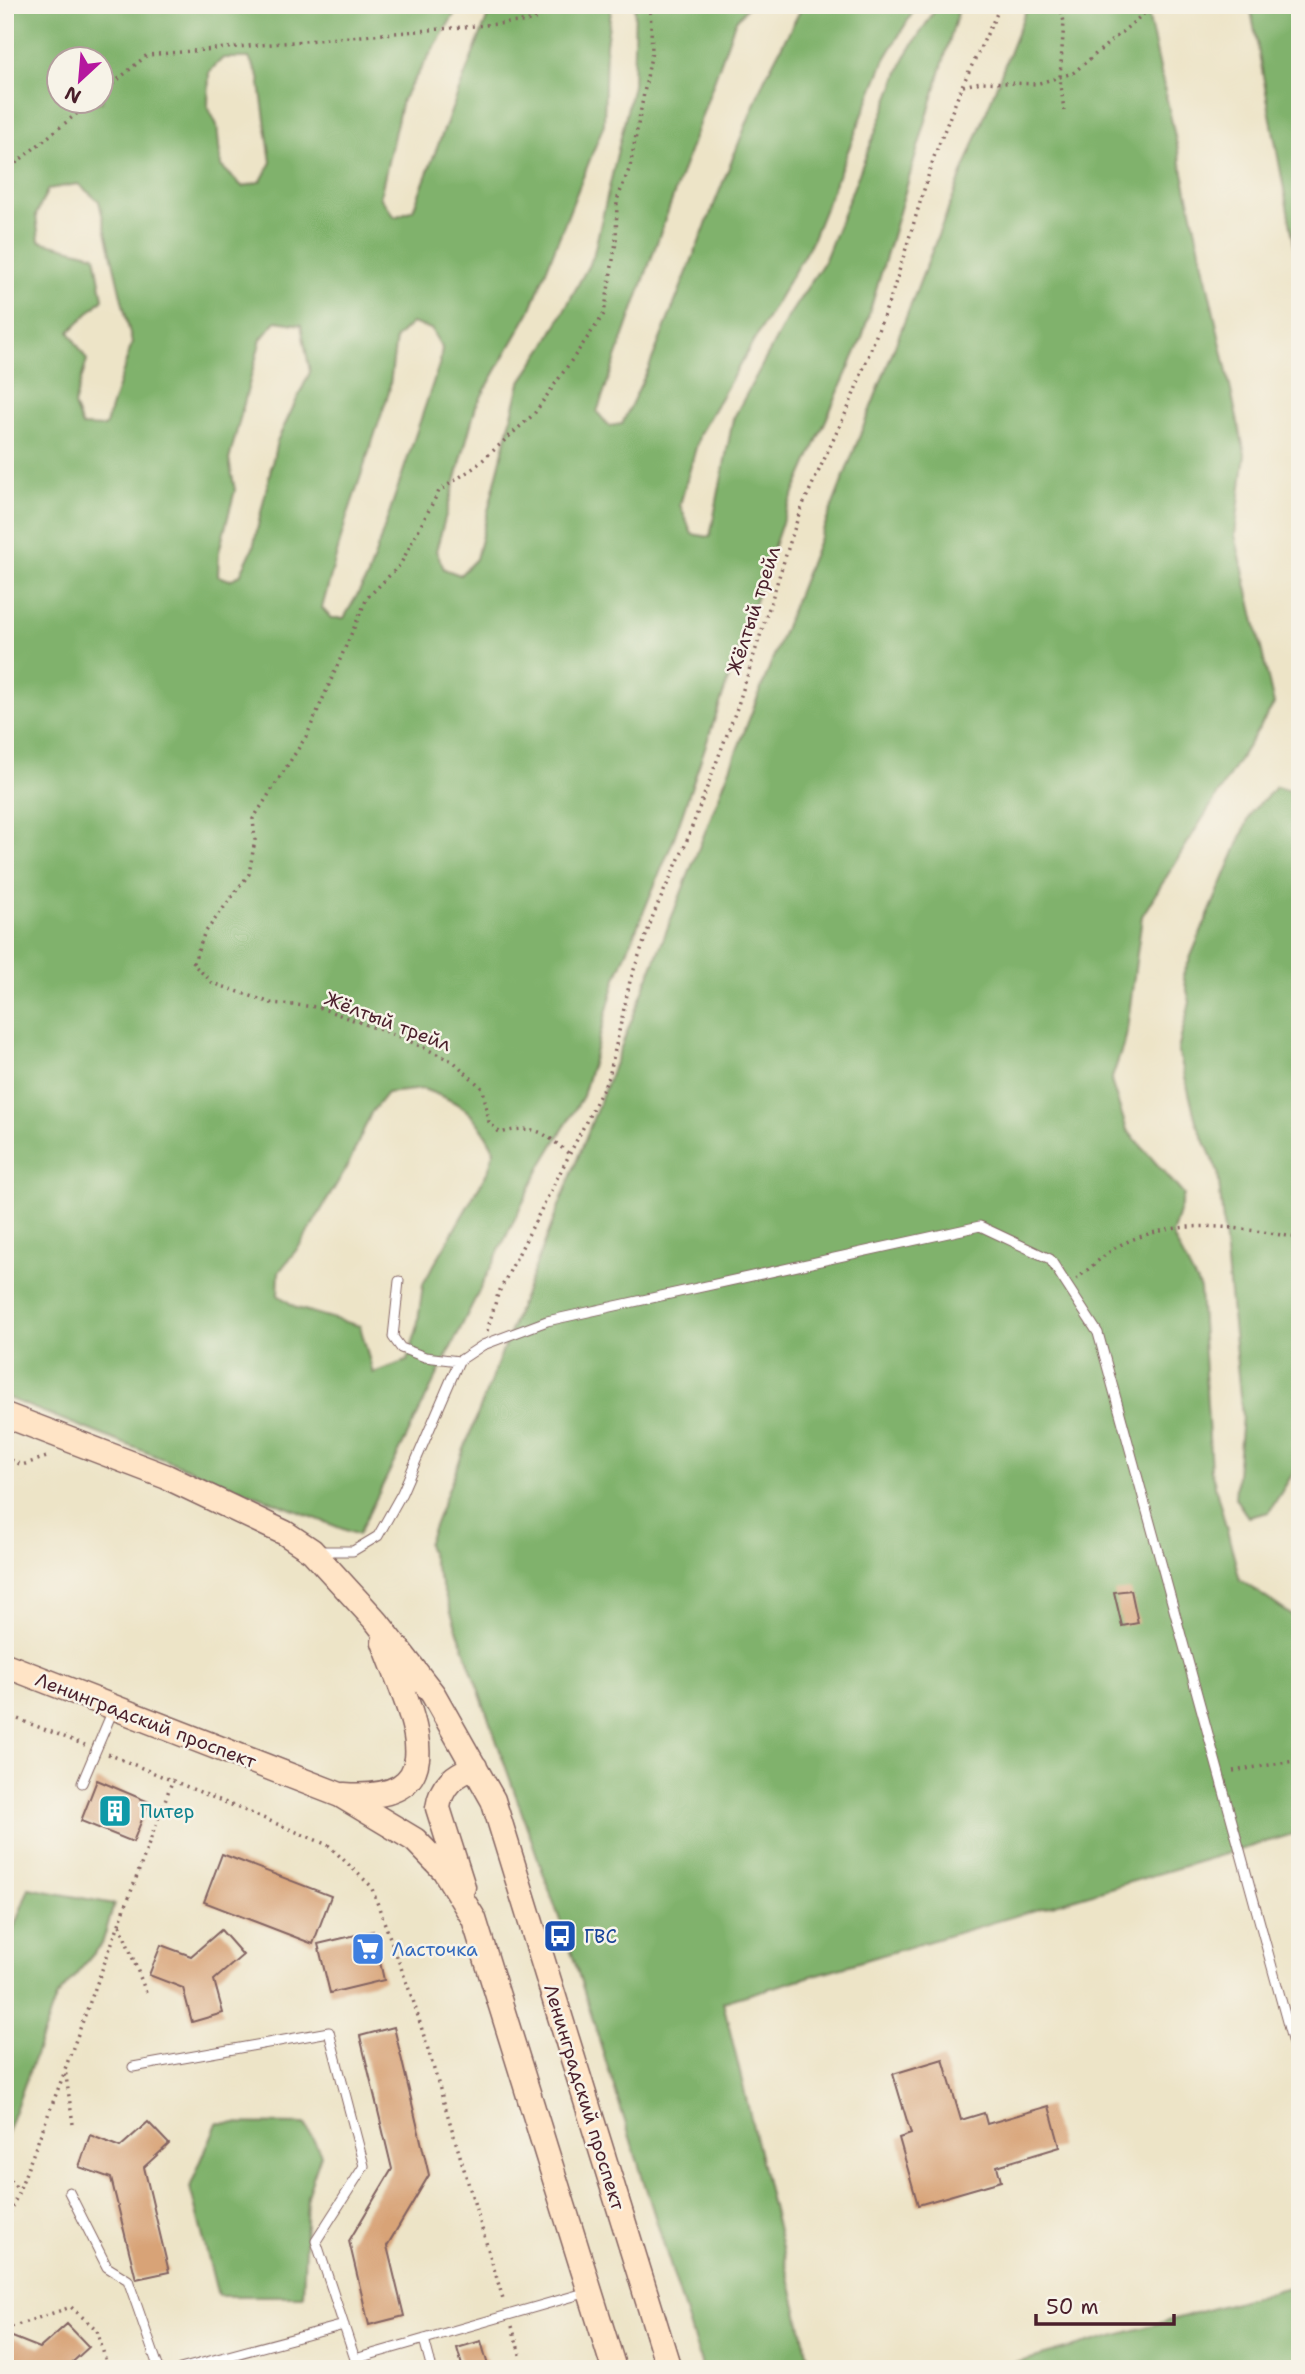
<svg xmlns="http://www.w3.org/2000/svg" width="1305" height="2374" font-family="'Shantell Sans',sans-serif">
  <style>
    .forest { fill: #80b26c; stroke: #65684c; stroke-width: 2; fill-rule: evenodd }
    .building { fill: #d8a377 }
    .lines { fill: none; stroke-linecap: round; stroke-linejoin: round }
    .lane-casing { stroke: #836462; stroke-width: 11 }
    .secondary-casing { stroke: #836462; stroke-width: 27 }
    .path { stroke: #836462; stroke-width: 3.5; stroke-dasharray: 2 5; stroke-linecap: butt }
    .lane { stroke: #fff; stroke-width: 9 }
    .secondary { stroke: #ffe4c6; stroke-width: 24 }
    .labels { text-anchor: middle; stroke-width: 5; stroke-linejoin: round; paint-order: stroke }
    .street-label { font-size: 19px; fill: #4a1f2b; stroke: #f7f3e8 }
    .culture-label { font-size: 19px; fill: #0d838f; stroke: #f7f3e8; text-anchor: start }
    .transit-label { font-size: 19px; fill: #164399; stroke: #f7f3e8; text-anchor: start }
    .shop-label { font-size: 19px; fill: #366cbe; stroke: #f7f3e8; text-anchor: start }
  </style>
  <rect width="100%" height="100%" fill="#f7f3e8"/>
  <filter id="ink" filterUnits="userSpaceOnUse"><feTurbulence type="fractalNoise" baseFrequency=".0143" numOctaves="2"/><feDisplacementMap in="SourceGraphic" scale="14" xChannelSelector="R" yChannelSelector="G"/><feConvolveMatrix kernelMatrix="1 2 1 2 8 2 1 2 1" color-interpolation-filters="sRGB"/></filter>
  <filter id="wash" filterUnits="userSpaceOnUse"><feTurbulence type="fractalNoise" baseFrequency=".00686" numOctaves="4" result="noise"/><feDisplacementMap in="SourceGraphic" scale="28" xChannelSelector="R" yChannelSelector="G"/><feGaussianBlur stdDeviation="1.57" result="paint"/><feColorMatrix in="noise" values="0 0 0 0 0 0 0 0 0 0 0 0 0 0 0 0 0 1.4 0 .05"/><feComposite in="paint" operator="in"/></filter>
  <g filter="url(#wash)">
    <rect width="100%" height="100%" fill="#ede4c7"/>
    <path class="forest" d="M5 5H460L402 100 380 197 395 217 413 210 492 5H612L606 44 604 124 530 311 476 406 436 551 444 569 460 575 476 559 520 383 546 344 593 257 633 85 635 5H749L735 22 597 412 609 426 622 424 649 367 764 80 803 5H917L885 59 811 243 700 433 680 505 692 534 710 537 733 419 788 317 824 262 905 57 938 5H960L862 338 786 511 673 841 616 978 583 1096 542 1164 358 1535 5 1397ZM223 58H249L259 77 271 162 261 181 243 187 221 166 217 125 208 107 209 72ZM60 60H102V102H60ZM78 184 99 201 132 343 105 427 82 426 74 405 87 360 69 332 103 299 95 255 39 241 36 215 48 189ZM276 321 301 325 310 372 277 441 253 548 240 575 230 580 218 576 219 552 235 490 229 460 261 339ZM412 323 431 329 442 348 440 362 368 576 344 618H331L322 608 346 520 389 392 396 338ZM423 1089C463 1104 474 1110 494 1150L489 1169 423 1284 417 1329 407 1361 373 1373 360 1326 297 1308 278 1295 279 1272 301 1244 348 1165 371 1113 387 1093Z
      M1028 5H1146L1245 454 1235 535 1274 704 1142 916 1126 1037 1111 1081 1127 1130 1184 1195 1172 1235 1200 1289 1211 1470 1240 1580 1300 1621V1832L723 2002 811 2369H703L575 1963 427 1544Z
      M1250 5H1300V276Z
      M1276 787 1294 792 1300 810V1462L1269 1512 1248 1517 1235 1498 1242 1416 1218 1172 1196 1121 1178 1049 1190 1002 1183 975 1252 811Z
      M29 1888 114 1904 102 1944 56 1998 5 2138V1951Z
      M217 2123 305 2124 321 2154 307 2195 303 2296H218L190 2187Z
      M1300 2284V2369H994Z"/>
    <g id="blocks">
      <path class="building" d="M1131 1590 1138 1623 1122 1626 1114 1592Z
        M97 1780 149 1802 133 1842 81 1821Z
        M222 1854 331 1896 313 1944 204 1902Z
        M221 1930 243 1955 214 1980 223 2013 192 2022 183 1988 149 1975 161 1945 191 1956Z
        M373 1931 384 1980 330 1993 318 1944Z
        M394 2027 429 2175 387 2246 404 2316 369 2325 349 2241 392 2169 360 2036Z
        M943 2059 961 2120 984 2113 987 2124 1049 2106 1060 2147 997 2166 1001 2181 918 2205 899 2138 911 2134 893 2074Z
        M148 2122 169 2144 144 2167 169 2272 136 2279 111 2178 79 2167 90 2135 120 2147Z
        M67 2324 89 2347 65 2369H5V2347L10 2336 40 2348Z
        M481 2341 489 2369H463L457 2348Z"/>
    </g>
  </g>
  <g filter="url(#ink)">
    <use href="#blocks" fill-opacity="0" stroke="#836462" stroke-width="2"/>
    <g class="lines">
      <defs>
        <path id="lane" d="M399 1281 393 1337 401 1348 425 1357 459 1361 483 1345 547 1321 980 1226 1050 1259 1098 1333 1300 2069
          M317 1551H353L378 1536 402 1493 459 1361
          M82 1783 113 1710
          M133 2067 329 2032 364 2166 316 2241 355 2359 588 2292
          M69 2192 107 2267 128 2280 159 2369
          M424 2339 432 2369
          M180 2369 344 2325"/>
        <path id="secondary" d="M5 1415 167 1477 285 1533 312 1551 377 1622 433 1694 493 1800 669 2369
          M5 1665 340 1795 415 1840 444 1870 474 1919 614 2369
          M344 1795C463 1804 407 1707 384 1642
          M463 1887 438 1808C441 1785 454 1775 475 1767"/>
      </defs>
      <use href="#lane" class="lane-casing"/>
      <use href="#secondary" class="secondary-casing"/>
      <path class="path" d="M1060 5 1064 22 1060 77 1064 111
        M963 86 981 82 1036 84 1073 73 1154 5
        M102 93 147 55 531 21 558 5
        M5 172 91 102
        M568 1153C542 1131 535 1124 500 1133L489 1122 483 1089 454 1062 405 1039 318 1007 271 1003 213 983 193 964 204 934 249 874 255 840 253 819 307 735 367 598 400 565 439 491 475 467 534 414 604 314 616 242 617 200 630 167 652 51 650 5
        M1076 1279C1091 1268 1107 1251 1124 1243 1185 1216 1237 1228 1300 1238
        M487 1331 498 1294 609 1077 630 981 654 913 684 848 737 708 800 511 849 406 892 294 934 157 962 86 1001 5
        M5 1457 22 1465 50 1456
        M5 1714 85 1745
        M108 1754 328 1845 371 1886 414 2003 504 2302
        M1233 1771 1300 1760
        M120 1925 147 1995
        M73 2124 65 2069 173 1779
        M5 2175 19 2190
        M5 2227 65 2071
        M512 2326 524 2369
        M5 2329 71 2307 97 2330 108 2369"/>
      <use href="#lane" class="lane"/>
      <use href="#secondary" class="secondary"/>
    </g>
  </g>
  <defs>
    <symbol id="building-square" viewBox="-11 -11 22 22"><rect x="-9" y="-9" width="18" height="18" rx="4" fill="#0f9aa8" stroke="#f7f3e8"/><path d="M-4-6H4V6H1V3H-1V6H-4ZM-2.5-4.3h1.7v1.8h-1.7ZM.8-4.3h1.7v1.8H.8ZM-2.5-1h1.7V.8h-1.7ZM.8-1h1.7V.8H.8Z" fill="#fff"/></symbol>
    <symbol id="bus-square" viewBox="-11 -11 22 22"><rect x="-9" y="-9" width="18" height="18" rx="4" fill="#1a4fb4" stroke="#f7f3e8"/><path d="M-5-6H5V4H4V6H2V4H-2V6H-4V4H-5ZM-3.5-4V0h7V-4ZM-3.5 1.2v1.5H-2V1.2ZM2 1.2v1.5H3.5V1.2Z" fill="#fff"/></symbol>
    <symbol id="supermarket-square" viewBox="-11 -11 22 22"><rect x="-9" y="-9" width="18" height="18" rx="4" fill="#3f7fe0" stroke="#f7f3e8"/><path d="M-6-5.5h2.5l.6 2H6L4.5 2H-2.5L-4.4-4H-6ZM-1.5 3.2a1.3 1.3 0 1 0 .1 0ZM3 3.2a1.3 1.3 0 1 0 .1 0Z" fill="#fff"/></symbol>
  </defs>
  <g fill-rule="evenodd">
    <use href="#building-square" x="96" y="1792" width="38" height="38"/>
    <use href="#bus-square" x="541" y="1917" width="38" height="38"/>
    <use href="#supermarket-square" x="349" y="1930" width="38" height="38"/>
  </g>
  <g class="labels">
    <g class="street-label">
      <text transform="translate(753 610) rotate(-72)" y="7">Жёлтый трейл</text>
      <text transform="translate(388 1021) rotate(21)" y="7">Жёлтый трейл</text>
      <text transform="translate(146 1720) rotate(21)" y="7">Ленинградский проспект</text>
      <text transform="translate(585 2097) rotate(73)" y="7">Ленинградский проспект</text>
    </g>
    <g class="culture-label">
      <text x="140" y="1818">Питер</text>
    </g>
    <g class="transit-label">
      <text x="584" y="1943">ГВС</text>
    </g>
    <g class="shop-label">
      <text x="392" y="1956">Ласточка</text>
    </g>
  </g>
  <rect width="1305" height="2374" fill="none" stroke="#f7f3e8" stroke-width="28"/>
  <g transform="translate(80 80) rotate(206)"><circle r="33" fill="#f7f3e8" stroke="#b29e9c" stroke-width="2"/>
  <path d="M0-5L12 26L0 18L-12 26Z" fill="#b5179e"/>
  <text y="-10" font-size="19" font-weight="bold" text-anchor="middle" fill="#4a1f2b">N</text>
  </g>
  <path d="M1036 2314v10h138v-10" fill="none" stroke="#4a1f2b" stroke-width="3.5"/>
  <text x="1046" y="2314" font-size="21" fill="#4a1f2b" stroke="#f7f3e8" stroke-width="5" paint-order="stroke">50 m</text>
</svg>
